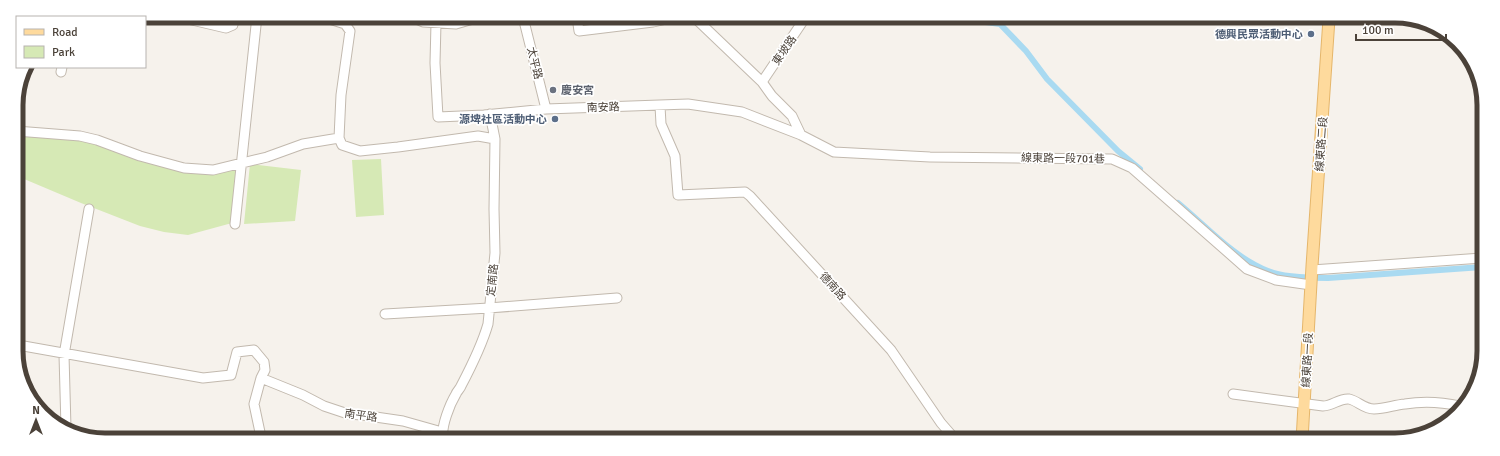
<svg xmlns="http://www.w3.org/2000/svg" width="1500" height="456" font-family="Signika,'Noto Sans TC',sans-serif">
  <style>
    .green { fill: #d6e9b5 }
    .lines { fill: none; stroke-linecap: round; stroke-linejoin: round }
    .canal { stroke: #a9daf1; stroke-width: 6 }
    .minor-casing { stroke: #c2b9ae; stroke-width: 11 }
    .major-casing { stroke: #e5b66b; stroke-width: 13 }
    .minor { stroke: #fff; stroke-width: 9 }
    .major { stroke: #feda9d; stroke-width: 11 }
    .service-dot { fill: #5c6f8a; stroke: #fff; stroke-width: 1.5 }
    .worship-dot { fill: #6b7280; stroke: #fff; stroke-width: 1.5 }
    .labels { text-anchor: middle; stroke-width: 3.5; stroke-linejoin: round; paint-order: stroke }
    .service-label { font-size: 11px; font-weight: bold; fill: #4e5e75; stroke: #fff; text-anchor: end }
    .street-label { font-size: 11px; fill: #4b4239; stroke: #fff }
    .worship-label { font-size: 11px; font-weight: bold; fill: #5b616d; stroke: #fff; text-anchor: start }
    .rim { fill: none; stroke: #4b4239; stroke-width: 5 }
  </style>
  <rect width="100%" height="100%" fill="#f6f2ec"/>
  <path class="green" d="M16 129 69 131 147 157 204 169 241 164 232 223 188 235 164 232 140 226 81 203 17 176Z
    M381 159 384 215 356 217 352 160Z
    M250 164 301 170 295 221 244 224Z"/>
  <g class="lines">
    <path class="canal" d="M752 17 762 22 795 19 828 18
      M957 18 1000 24 1026 51 1047 79 1118 151 1140 169
      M1178 203C1206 226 1234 258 1268 271 1283 278 1311 278 1328 278L1482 267"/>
    <defs>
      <path id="minor" d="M175 16 226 28 233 25 234 16
        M320 16 345 24 351 17
        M412 17 423 22 456 24 480 17 524 19
        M523 17 546 109
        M577 17 579 31 653 22 676 17
        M694 17 762 82 772 96 792 116 801 135
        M436 23 435 63 438 117 484 115 546 109 688 104 742 112 801 135 834 152 930 157 1112 159 1132 168 1247 269 1276 280 1311 285
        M345 24 350 31 341 95 339 138 342 145 360 151 398 147 478 136 495 139
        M61 72 62 67
        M762 82 805 18
        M660 106 661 124 675 156 678 195 745 192 750 196 891 350 941 423 955 439
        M16 131 80 136 97 140 140 156 184 168 213 170 267 157 303 144 339 138
        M235 224 257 16
        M1312 270 1482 258
        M385 314 489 308 617 298
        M18 345 203 378 231 375 237 352 254 350 264 362 265 370 261 378 254 404 261 437
        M261 378 303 395 324 406 348 414 362 415 403 421 442 432
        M1233 394 1323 406C1333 406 1339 398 1349 399 1358 401 1364 409 1374 409 1385 409 1394 405 1405 404 1422 401 1442 402 1460 406
        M66 428 64 355 89 209
        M443 438C441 426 450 404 456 394 457 391 460 389 461 386 471 367 482 345 488 324L495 253 494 209 495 139 490 114"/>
      <path id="major" d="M1302 440 1312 266 1329 19"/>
    </defs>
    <use href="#minor" class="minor-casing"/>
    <use href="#major" class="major-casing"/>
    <use href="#minor" class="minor"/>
    <use href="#major" class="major"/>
  </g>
  <g class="service-dot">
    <circle cx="1311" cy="34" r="4"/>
    <circle cx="555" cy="119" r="4"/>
  </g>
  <circle class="worship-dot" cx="553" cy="90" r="4"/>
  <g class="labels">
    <g class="service-label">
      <text x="1303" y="38">德興民眾活動中心</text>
      <text x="547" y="123">源埤社區活動中心</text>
    </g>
    <g class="street-label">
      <text transform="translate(784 50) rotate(-56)" y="4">東坡路</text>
      <text transform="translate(535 63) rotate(76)" y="4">太平路</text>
      <text transform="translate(603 107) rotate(-2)" y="4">南安路</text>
      <text transform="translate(1321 144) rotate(-86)" y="4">線東路二段</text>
      <text transform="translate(1063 158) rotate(1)" y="4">線東路一段701巷</text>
      <text transform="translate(492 280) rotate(-84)" y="4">定南路</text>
      <text transform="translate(833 286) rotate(48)" y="4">德南路</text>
      <text transform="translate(1307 360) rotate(-87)" y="4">線東路一段</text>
      <text transform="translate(361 415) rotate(8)" y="4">南平路</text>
    </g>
    <g class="worship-label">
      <text x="561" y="94">慶安宮</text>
    </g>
  </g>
  <path d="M0 0H1500V456H0ZM105 23H1395A82 82 0 0 1 1477 105V351A82 82 0 0 1 1395 433H105A82 82 0 0 1 23 351V105A82 82 0 0 1 105 23Z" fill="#fff" fill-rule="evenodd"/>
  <path class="rim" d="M105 23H1395A82 82 0 0 1 1477 105V351A82 82 0 0 1 1395 433H105A82 82 0 0 1 23 351V105A82 82 0 0 1 105 23Z"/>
  <rect x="16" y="16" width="130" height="52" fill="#ffffff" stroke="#b7b3b0"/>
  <rect x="24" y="29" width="20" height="6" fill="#feda9d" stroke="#b7b3b0"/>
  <text x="52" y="36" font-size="12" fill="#4b4239">Road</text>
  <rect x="24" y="46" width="20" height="12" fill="#d6e9b5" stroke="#b7b3b0"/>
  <text x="52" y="56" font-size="12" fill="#4b4239">Park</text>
  <g transform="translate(36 420)" stroke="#ffffff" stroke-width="3" paint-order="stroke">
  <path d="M0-3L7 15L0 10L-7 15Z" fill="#4b4239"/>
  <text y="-6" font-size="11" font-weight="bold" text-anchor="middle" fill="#4b4239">N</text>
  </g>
  <path d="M1356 34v6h90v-6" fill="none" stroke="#4b4239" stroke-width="2"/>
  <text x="1362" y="34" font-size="12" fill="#4b4239" stroke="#ffffff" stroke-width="3" paint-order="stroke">100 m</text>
</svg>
